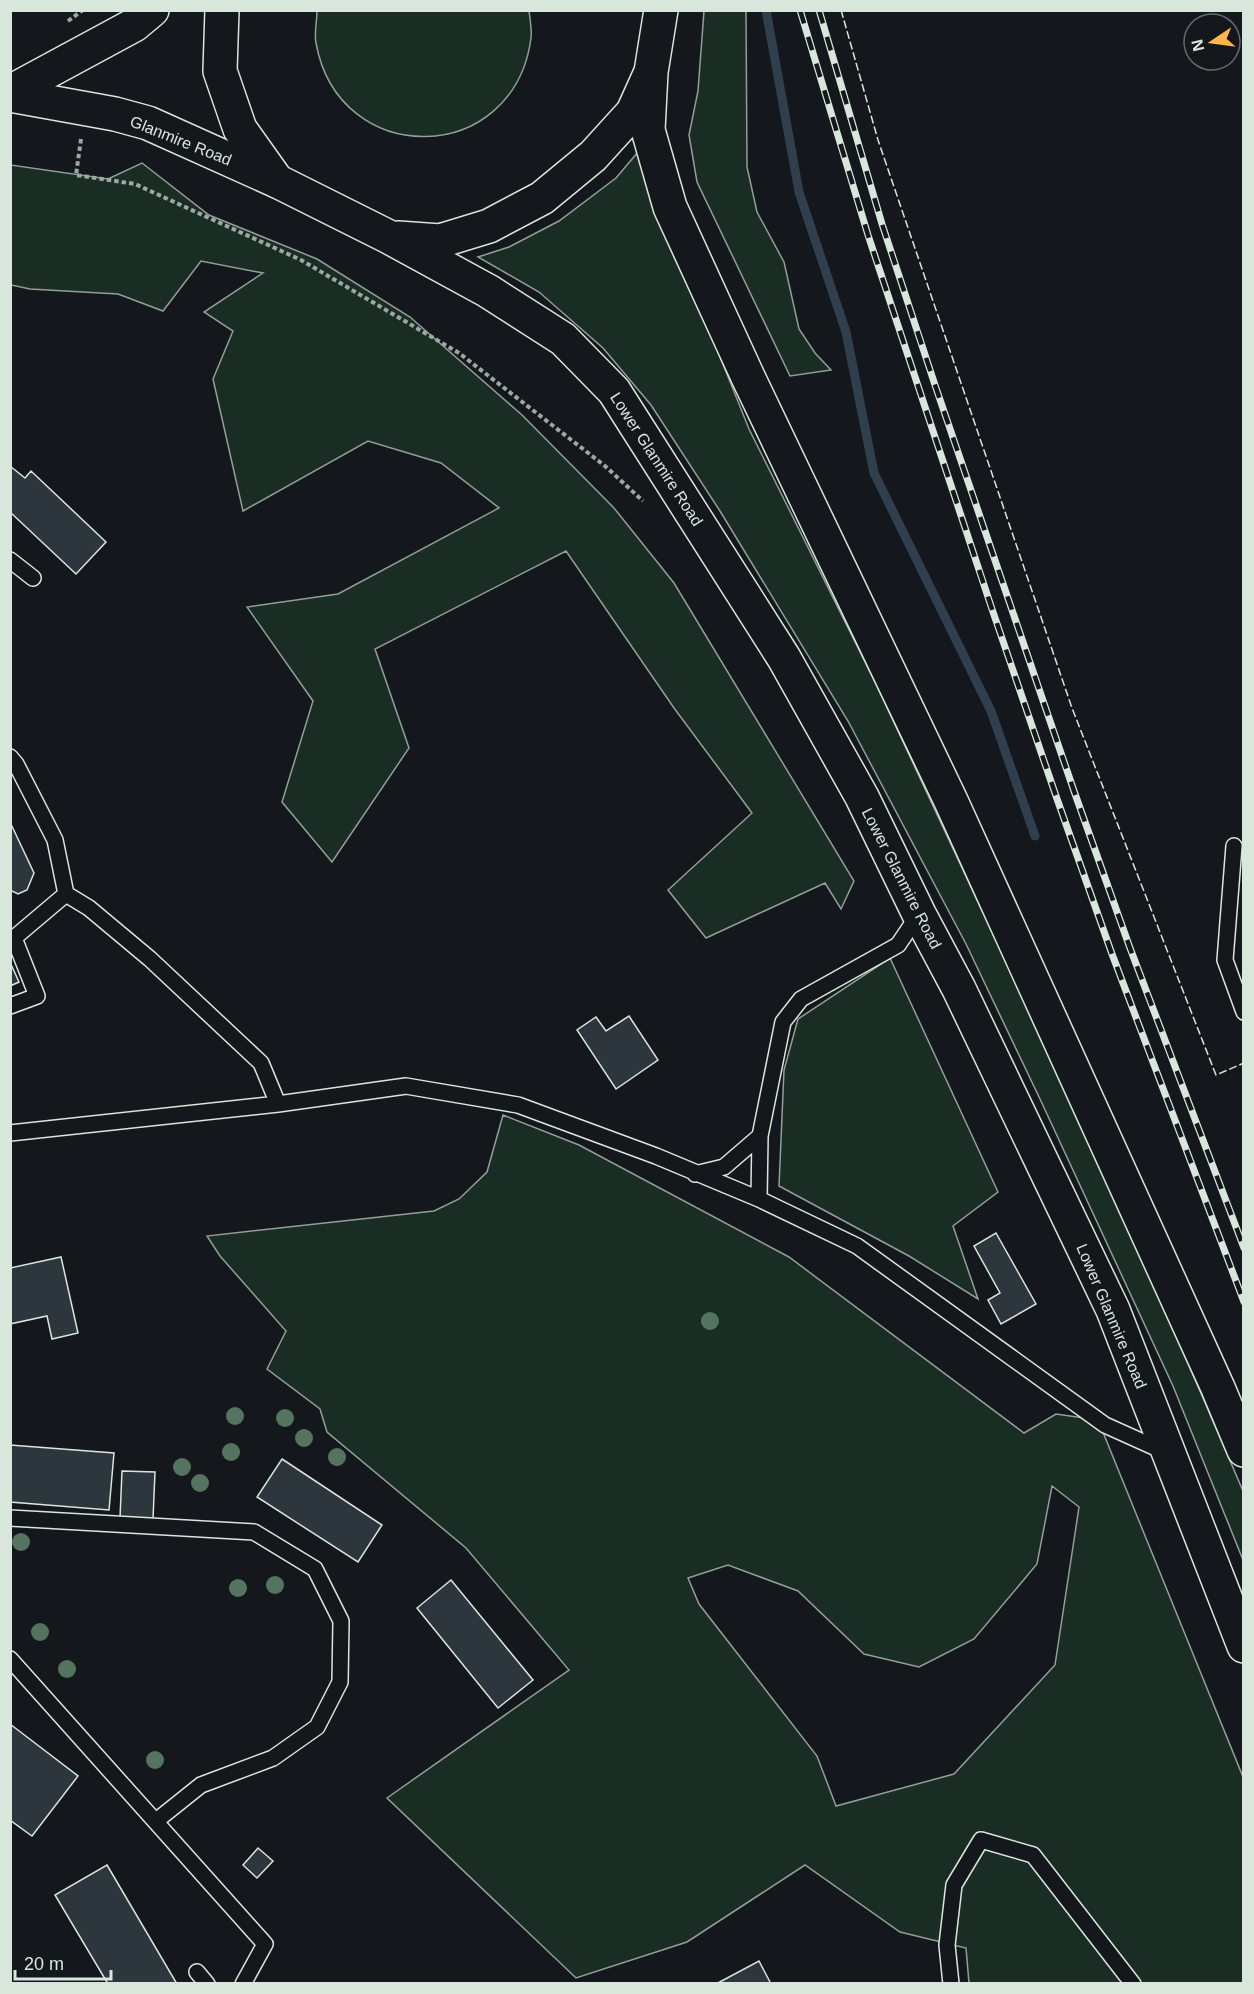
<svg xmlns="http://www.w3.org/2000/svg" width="1254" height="1994" font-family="Arial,sans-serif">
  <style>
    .green { fill: #1a2d24; stroke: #939e99; stroke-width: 1.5; fill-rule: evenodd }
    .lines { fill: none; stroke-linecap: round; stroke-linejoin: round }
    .stream { stroke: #2f3f4d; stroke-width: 9 }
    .building { fill: #2c363c; stroke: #d8e6dc; stroke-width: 1.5 }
    .lane-casing { stroke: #d8e6dc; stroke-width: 18 }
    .secondary-casing { stroke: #d8e6dc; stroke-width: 36 }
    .highway-casing { stroke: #d8e6dc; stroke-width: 36 }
    .path { stroke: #9da8a2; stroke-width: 4; stroke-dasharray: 4.5 3; stroke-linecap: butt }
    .lane { stroke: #14181c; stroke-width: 15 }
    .secondary { stroke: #14181c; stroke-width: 33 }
    .highway { stroke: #14181c; stroke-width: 33 }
    .rail-casing { stroke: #d8e6dc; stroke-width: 7 }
    .rail { stroke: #14181c; stroke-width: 4.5; stroke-dasharray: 14; stroke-linecap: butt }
    .fence { stroke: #d8e6dc; stroke-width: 1.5; stroke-dasharray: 8 3; stroke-linecap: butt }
    .tree { fill: #55745f }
    .labels { text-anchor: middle; stroke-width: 4.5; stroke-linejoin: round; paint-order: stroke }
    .street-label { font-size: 16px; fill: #d8e6dc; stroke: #14181c }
  </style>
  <rect width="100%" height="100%" fill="#14181c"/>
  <path class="green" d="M317 11H529C530 19 532 29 531 38 514 167 339 170 316 43 314 33 317 21 317 11Z
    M704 11H746L747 167 757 212 784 262 799 329 815 353 831 370 790 376 697 182 689 135 698 91Z
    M638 152 749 429 876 684 1124 1214 1243 1491V1560L1173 1386 1040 1099 966 944 848 721 720 511 651 405 603 348 539 292 478 257 509 247 559 221 616 178Z
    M142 163 209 215 317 259 410 317 522 415 614 508 674 583 854 881 841 909 825 883 706 938 668 890 752 813 674 708 566 551 375 649 409 748 332 862 282 802 313 701 247 607 338 594 499 508 441 463 368 441 243 511 213 379 233 331 204 312 263 273 201 261 163 311 118 294 30 289 11 285V165L108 179Z
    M890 958 998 1192 953 1226 978 1299 909 1256 779 1186 784 1070 798 1019Z
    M503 1115 579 1145 789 1257 1024 1433 1056 1414 1098 1420 1243 1777V1983H969L966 1948 900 1932 805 1865 687 1942 576 1978 387 1798 569 1670 466 1548 327 1432 320 1409 267 1369 286 1331 220 1256 207 1236 434 1211 459 1199 487 1172ZM1052 1486 1079 1507 1055 1665 954 1774 836 1806 817 1756 699 1604 688 1578 728 1565 798 1591 864 1654 919 1667 974 1639 1037 1564Z"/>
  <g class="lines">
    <path class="stream" d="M766 10 799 192 846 332 874 473 991 711 1035 836"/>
  </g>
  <path class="building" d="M10 466 25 478 31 471 106 542 76 574 10 512Z
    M10 822 34 873 27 890 18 894 10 890Z
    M10 962 19 982 10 986Z
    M629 1016 658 1060 616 1089 577 1030 596 1017 606 1031Z
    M996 1233 1036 1304 1001 1324 988 1300 1000 1293 974 1246Z
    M61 1257 78 1333 52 1339 47 1316 10 1324V1268Z
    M10 1445 114 1453 109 1510 10 1502Z
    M282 1459 382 1525 358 1562 257 1497Z
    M122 1471 155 1472 153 1519 120 1518Z
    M451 1580 533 1680 498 1708 417 1608Z
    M10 1724 78 1776 32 1836 10 1820Z
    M258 1848 273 1861 257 1878 243 1865Z
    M107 1865 177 1984H108L55 1895Z
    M759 1961 771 1984H716Z"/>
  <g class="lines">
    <defs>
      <path id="lane" d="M10 560 33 578
        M10 757 16 764 55 840 66 894 89 908 150 959 261 1063 278 1104
        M1234 846 1225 960 1244 1012
        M10 1006 37 996 14 938 66 894
        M10 1133 278 1104 406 1086 518 1105 656 1156 759 1199 857 1246 1105 1425 1165 1452
        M695 1174 724 1167 760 1136 783 1022 801 999 898 945 919 914
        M759 1199 760 1136
        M10 1518 254 1532 315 1569 341 1621 340 1682 317 1727 273 1758 201 1785 156 1821
        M10 1659 265 1944 243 1984
        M197 1972 207 1984
        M951 1984 947 1945 954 1885 981 1840 1033 1855 1133 1984"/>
      <path id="secondary" d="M10 92 134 25 152 10
        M10 95 115 114 148 123 277 181"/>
      <path id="highway" d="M222 10 220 71 240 129 277 181 389 237 488 291 563 339 614 391 784 658 862 797 919 914 959 989 1113 1310 1244 1646
        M651 72 648 130 670 207 748 377 951 801 1218 1388 1244 1450
        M398 238 440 241 489 226 542 198 593 156 633 112 651 72 661 10"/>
    </defs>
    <use href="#lane" class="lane-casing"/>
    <use href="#secondary" class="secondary-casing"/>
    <use href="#highway" class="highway-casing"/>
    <path class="path" d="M68 21 83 10
      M81 139 76 175 135 184 301 260 459 353 605 466 643 501
      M789 1982V1984"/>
    <use href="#lane" class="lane"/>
    <use href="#secondary" class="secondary"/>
    <use href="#highway" class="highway"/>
    <defs>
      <path id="rail" d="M800 10 868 235 992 609 1056 796 1112 954 1244 1302
        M819 10 882 224 935 385 1074 791 1130 948 1244 1248"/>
    </defs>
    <use href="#rail" class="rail-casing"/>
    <use href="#rail" class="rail"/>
    <path class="fence" d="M841 10 878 140 1072 708 1216 1075 1244 1063"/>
  </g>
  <g class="tree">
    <circle cx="710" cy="1321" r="9"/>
    <circle cx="235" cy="1416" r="9"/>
    <circle cx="285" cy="1418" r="9"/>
    <circle cx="304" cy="1438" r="9"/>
    <circle cx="231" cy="1452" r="9"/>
    <circle cx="337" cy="1457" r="9"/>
    <circle cx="182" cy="1467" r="9"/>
    <circle cx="200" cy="1483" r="9"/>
    <circle cx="21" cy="1542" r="9"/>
    <circle cx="275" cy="1585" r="9"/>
    <circle cx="238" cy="1588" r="9"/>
    <circle cx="40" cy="1632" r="9"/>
    <circle cx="67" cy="1669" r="9"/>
    <circle cx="155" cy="1760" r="9"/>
  </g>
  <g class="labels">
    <g class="street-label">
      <text transform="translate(181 140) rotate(22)" y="6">Glanmire Road</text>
      <text transform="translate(657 459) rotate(57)" y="6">Lower Glanmire Road</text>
      <text transform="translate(902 878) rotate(63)" y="6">Lower Glanmire Road</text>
      <text transform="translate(1112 1316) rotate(67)" y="6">Lower Glanmire Road</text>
    </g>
  </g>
  <rect width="1254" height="1994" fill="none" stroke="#d8e6dc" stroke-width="24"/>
  <g transform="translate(1212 42) rotate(257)"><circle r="28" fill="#14181c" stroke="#626a69" stroke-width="1.5"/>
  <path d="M0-4.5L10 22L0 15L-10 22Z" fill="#ffb74d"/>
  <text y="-9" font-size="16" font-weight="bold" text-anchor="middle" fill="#d8e6dc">N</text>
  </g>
  <path d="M15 1970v9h96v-9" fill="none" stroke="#d8e6dc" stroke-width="3"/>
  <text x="24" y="1970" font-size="18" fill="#d8e6dc" stroke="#14181c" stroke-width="4.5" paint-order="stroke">20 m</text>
</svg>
